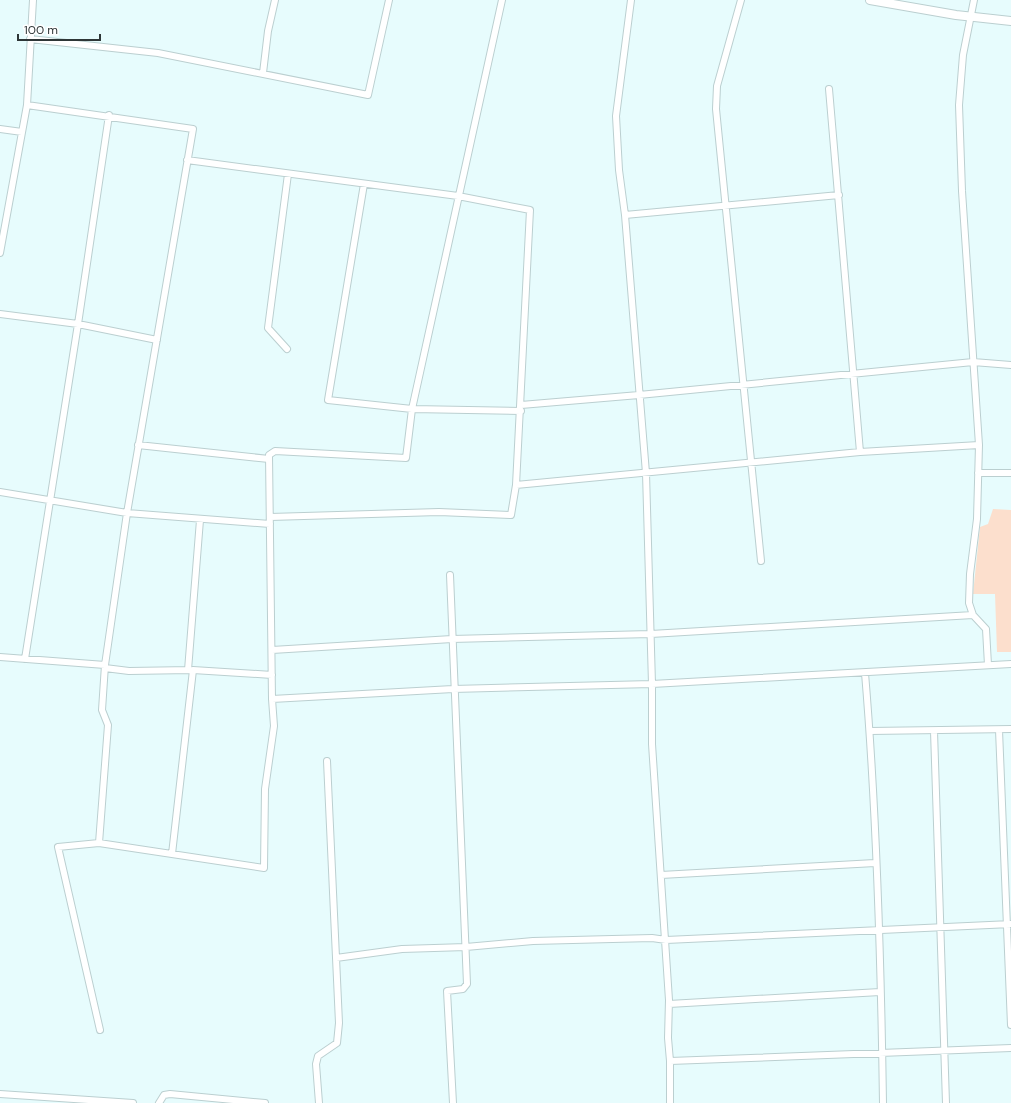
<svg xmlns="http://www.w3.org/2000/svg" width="1011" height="1103" font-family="'DM Sans',sans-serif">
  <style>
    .green { fill: #fcdfcd }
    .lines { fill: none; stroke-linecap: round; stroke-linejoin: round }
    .minor-casing { stroke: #bbcfd0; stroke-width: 8 }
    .tertiary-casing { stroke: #bbcfd0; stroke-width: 10 }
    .minor { stroke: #fff; stroke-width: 6 }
    .tertiary { stroke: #fff; stroke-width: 8 }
  </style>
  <rect width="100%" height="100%" fill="#e7fcfd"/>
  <path class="green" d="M993 509 1011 510V652H997L995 594H973L980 527 988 524Z"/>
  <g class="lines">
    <defs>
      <path id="minor" d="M631 0 616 116 619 170 625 215 646 473 652 684V744L669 1000 668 1038 670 1061V1103
        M741 0 717 86 716 109 761 561
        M974 0 963 55 959 105 962 191 979 445 977 519 970 574 969 603 973 615 986 629 988 665
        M30 39 158 53 368 95 389 0
        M263 73 268 31 275 0
        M829 89 860 452
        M27 105 193 129 127 513 105 665 102 710 108 725 99 843
        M0 129 22 132
        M187 160 458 196 530 210 516 485 511 515 439 512 270 517
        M364 184 328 400 412 409 521 411
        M625 215 839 195
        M0 253 27 105 33 0
        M0 314 78 324 157 340
        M287 349 268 328 288 174
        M521 405 639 395 973 362 1011 365
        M138 445 269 459
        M978 473H1011
        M516 485 860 452 979 445
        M0 492 127 513 270 524
        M450 575 467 984 463 989 447 991 453 1103
        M272 650 452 639 651 634 973 615
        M0 657 105 665
        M25 659 78 324 109 115
        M105 668 129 671 191 670
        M188 670 200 520
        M865 673C877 816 881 960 883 1103
        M272 699 453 689 652 684 1011 664
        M999 730 1011 1025
        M870 731 1011 729
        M934 731 946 1103
        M172 854 193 670 272 675
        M661 875 875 863
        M336 958 402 949 466 947 533 941 652 938 666 940 1011 924
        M669 1004 880 992
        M100 1030 58 847 99 843 264 868 265 789 274 726 272 699 269 455 275 451 406 458 412 409 502 0
        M670 1061 1011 1048
        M0 1094 133 1103
        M159 1103 164 1095 170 1094 265 1103
        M319 1103 316 1064 318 1056 337 1043 339 1023 327 761"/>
      <path id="tertiary" d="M870 0 956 15 1011 21"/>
    </defs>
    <use href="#minor" class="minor-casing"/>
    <use href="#tertiary" class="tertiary-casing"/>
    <use href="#minor" class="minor"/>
    <use href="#tertiary" class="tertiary"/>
  </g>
  <path d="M18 34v6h82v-6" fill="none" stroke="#2e3637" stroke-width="2"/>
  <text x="24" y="34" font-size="12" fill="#2e3637" stroke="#ffffff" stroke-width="3" paint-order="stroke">100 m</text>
</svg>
